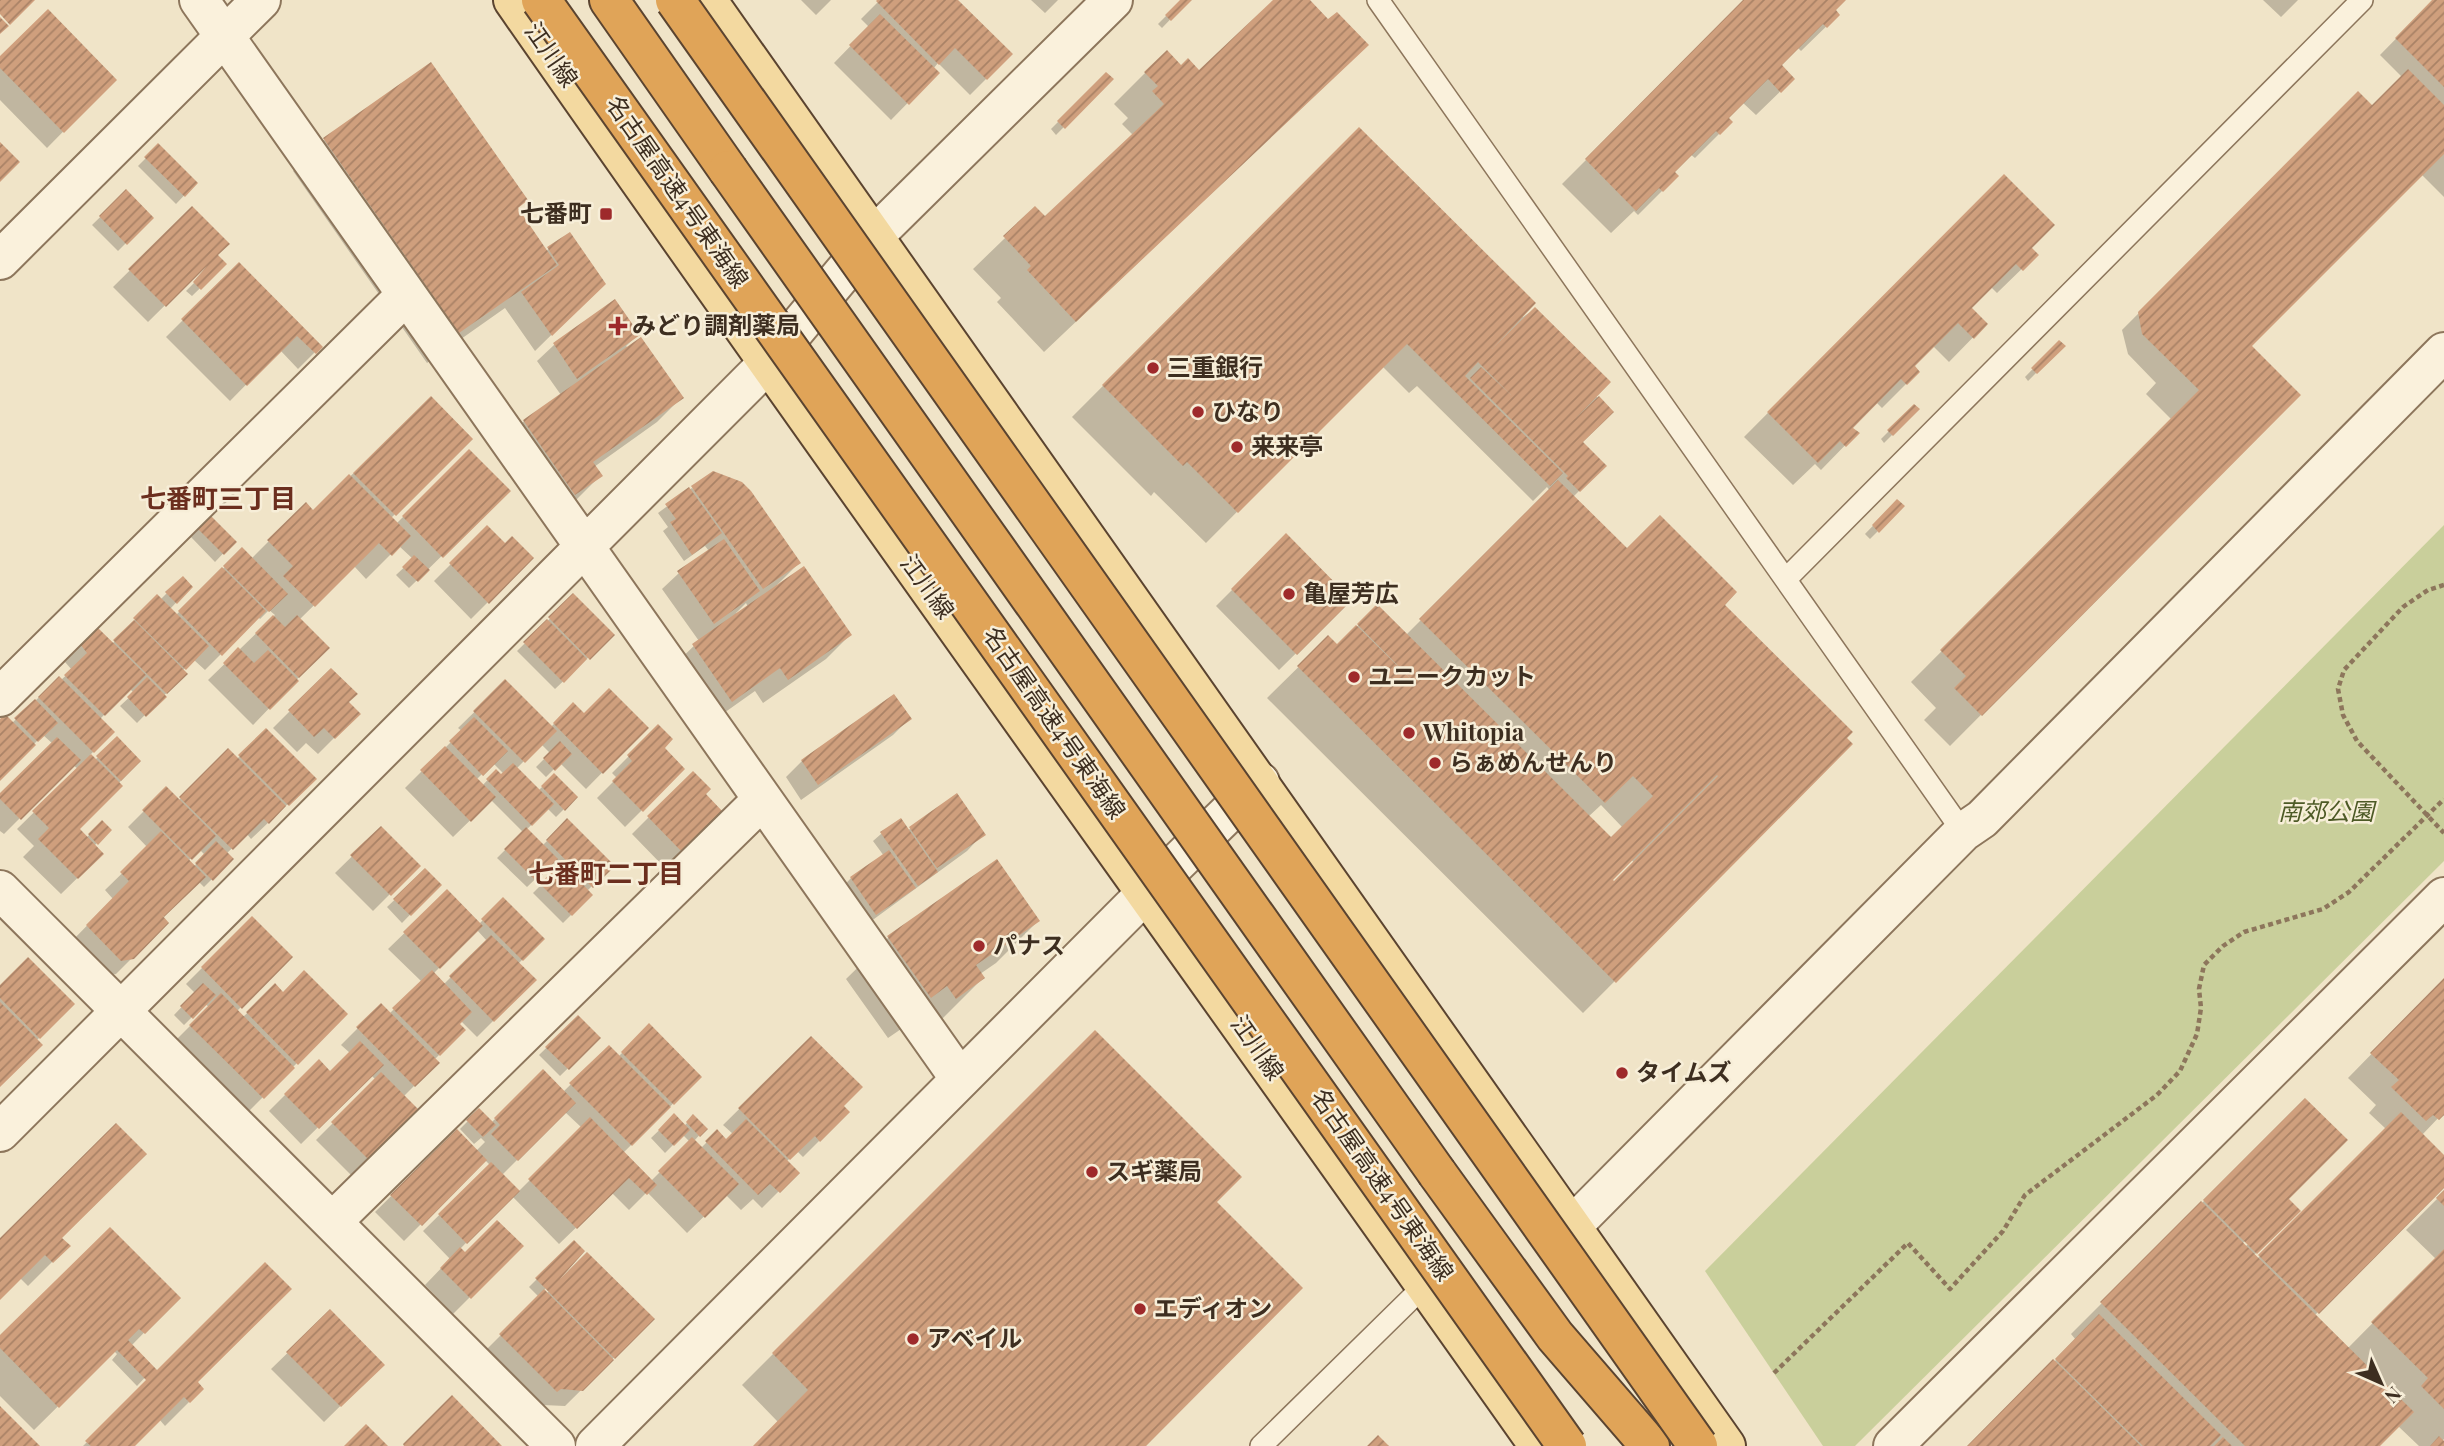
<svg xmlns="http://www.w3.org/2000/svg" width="2444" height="1446" font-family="'Playfair Display','Noto Sans JP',serif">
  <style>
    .park { fill: #c9cf9b }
    .shadow { fill: #0003; fill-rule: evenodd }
    .building { fill: url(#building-hatch); fill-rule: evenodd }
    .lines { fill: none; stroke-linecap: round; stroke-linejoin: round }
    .service-casing { stroke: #8d765c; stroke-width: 24 }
    .minor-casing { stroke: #8d765c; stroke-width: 42 }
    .tertiary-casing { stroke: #8d765c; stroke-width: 42 }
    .primary-casing { stroke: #5b4430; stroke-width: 42 }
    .motorway-casing { stroke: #5b4430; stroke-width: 42 }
    .path { stroke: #8d765c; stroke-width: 4.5; stroke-dasharray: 5 3.5; stroke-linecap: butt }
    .service { stroke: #faf1dc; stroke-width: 21 }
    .minor { stroke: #faf1dc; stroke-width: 38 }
    .tertiary { stroke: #faf1dc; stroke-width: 38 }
    .primary { stroke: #f3d9a0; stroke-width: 38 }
    .motorway { stroke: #e0a458; stroke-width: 38 }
    .motorway-bridge-casing { stroke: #5b4430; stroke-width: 42; stroke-linecap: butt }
    .motorway-bridge { stroke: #e0a458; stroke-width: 38 }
    .poi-dot { fill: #9e2a2b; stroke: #f7eed8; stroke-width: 2.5 }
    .labels { text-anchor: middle; stroke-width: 5; stroke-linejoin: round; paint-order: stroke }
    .street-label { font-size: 24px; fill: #3d2e20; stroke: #f7eed8 }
    .poi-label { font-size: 24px; font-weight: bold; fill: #3d2e20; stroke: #f7eed8; text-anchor: start }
    .park-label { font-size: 24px; font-style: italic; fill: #4d5a26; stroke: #f7eed8 }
    .neighbourhood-label { font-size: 26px; font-weight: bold; fill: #6b2e1e; stroke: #f7eed8 }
  </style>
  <defs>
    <pattern id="building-hatch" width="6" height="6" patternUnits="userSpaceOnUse" patternTransform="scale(1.75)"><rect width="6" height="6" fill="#cf9f7d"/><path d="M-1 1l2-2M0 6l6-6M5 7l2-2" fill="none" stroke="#a98266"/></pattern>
  </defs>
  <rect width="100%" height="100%" fill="#f0e4c8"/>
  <path class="park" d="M2444 525V861L1855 1446H1823L1705 1271Z"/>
  <path class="shadow" d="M801 0H831L816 15Z
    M880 0H956L1011 54 970 95 938 63 933 69 937 73 891 120 834 63 869 27 861 19Z
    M1031 0H1058L1045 13Z
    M1182 0H1189L1162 28 1158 24Z
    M1276 0H1308L1328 22 1335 76 1044 352 997 302 1001 298 973 269 1035 209 1045 218 1133 135 1122 124 1128 118 1114 104 1145 73 1181 67 1199 72Z
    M1746 0H1844L1833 10 1838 15 1801 51 1797 47 1779 65 1793 79 1756 115 1742 102 1727 118 1731 122 1695 158 1690 154 1673 172 1677 176 1638 215 1634 211 1611 233 1562 184Z
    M2263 0H2298L2281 17Z
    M2434 0H2444V197L2421 174 2250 346 2299 395 1950 746 1924 720 1936 708 1911 682 2172 420 2146 394 2156 383 2128 354 2122 330 2358 93 2154 322 2402 77 2380 55Z
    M0 59 114 80 47 148 0 100Z
    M1106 74 1111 79 1056 135 1051 129Z
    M1359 129 1523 317 1535 309 1595 395 1612 412 1581 442 1604 466 1573 497 1627 551 1722 605 1851 744 1583 1013 1267 698 1328 638 1337 647 1377 606 1406 635 1550 491 1547 487 1533 501 1417 386 1409 393 1382 366 1206 543 1154 492 1151 496 1072 417ZM1601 805 1623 828 1611 840 1588 817ZM1631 859 1634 863 1609 888 1607 886Z
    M324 140 517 209 546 251 569 234 603 284 535 351 505 308 427 363 293 171Z
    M158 146 196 183 176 204 138 166Z
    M2004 176 2029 248 2036 255 1997 293 1991 287 1970 308 1986 324 1949 362 1933 346 1912 366 1918 372 1882 408 1876 402 1851 428 1857 433 1821 470 1815 464 1793 485 1744 437Z
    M126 192 151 218 118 251 92 225Z
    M192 209 227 244 148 322 113 287Z
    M219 258 225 264 192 296 186 291Z
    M239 264 320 347 298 369 280 350 230 401 166 337Z
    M615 302 638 335 626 346 681 398 657 422 594 467 600 476 576 500 551 518 500 445 524 421 561 395 537 361 554 345Z
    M2059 342 2063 346 2028 381 2025 377Z
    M431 399 470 439 391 518 396 524 469 451 508 491 409 588 396 575 413 559 399 546 366 579 354 566 299 620 327 648 253 725 208 680 275 615 269 610 260 619 258 617 205 670 194 660 182 671 185 674 137 723 120 706 134 693 130 689 100 719 113 732 90 755 95 760 117 739 139 761 77 829 86 838 102 822 110 830 94 846 102 854 61 894 23 857 34 846 17 829 78 769 73 765 4 834 0 831V796L53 744 43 735 0 778V721L12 723 59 678 61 680 72 670 65 662 98 630 112 644 157 596 161 599 182 578 191 587 170 609 176 615 242 550 251 559 306 504 313 512Z
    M1914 406 1917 410 1884 443 1881 439Z
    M692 488 799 563 777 585 850 635 826 659 763 703 755 691 707 725 669 670 699 641 662 589 679 573 709 551 705 546 684 561 663 531 668 527 658 513ZM746 603 748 607 737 615 736 613Z
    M1897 501 1903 506 1870 539 1865 534Z
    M210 518 234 542 215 562 191 537Z
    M487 528 505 546 532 558 471 619 434 581Z
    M1286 536 1350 600 1279 670 1216 606Z
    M573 596 612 635 555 689 517 651Z
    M331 670 347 703 358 714 318 754 306 743 297 752 273 728Z
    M505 682 551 727 573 704 584 715 646 728 586 789 560 763 546 777 536 767 550 753 541 744 516 769 538 791 554 775 576 797 556 817 548 809 526 830 542 846 567 821 612 866 587 891 591 895 563 923 533 893 558 868 553 862 527 887 497 858 523 832 491 800 453 837 405 788 462 731 458 728ZM493 763 504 774 501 777 496 771 482 786 476 780Z
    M909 719 893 735 801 800 786 777 802 761Z
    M658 727 662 748 683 769 625 827 597 798 617 778 612 773Z
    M266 730 314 779 251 839 247 834 226 854 232 859 204 887 198 881 161 918 167 923 116 974 104 976 71 942 113 899 105 890 148 848 128 827 166 789 178 801 228 750 237 759ZM200 850 205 855 193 867 188 861Z
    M693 773 703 794 721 812 665 868 632 834Z
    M957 796 983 834 967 851 859 930 835 895 851 878 884 856 873 841 881 834 907 831Z
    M381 828 418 866 373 911 335 873Z
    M425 871 439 885 402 923 387 907Z
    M447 892 479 924 503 900 543 939 518 964 534 980 477 1037 461 1021 458 1024 464 1030 434 1060 437 1063 403 1097 418 1112 353 1177 316 1140 376 1080 371 1075 301 1144 269 1111 319 1061 330 1073 350 1053 341 1045 381 1005 389 1014 422 982 388 949ZM477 930 487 941 443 985 433 974Z
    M252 918 291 957 237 1011 243 1017 275 986 283 994 346 1014 246 1114 174 1042 209 1007 205 1004 184 1025 174 1015 195 993 186 984Z
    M1038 921 996 963 980 974 983 978 941 1020 904 1027 888 1038 846 979 889 937Z
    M2444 980V1116L2442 1114 2422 1135 2444 1157V1185L2314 1316 2347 1349 2436 1259 2406 1230 2444 1192V1439L2442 1441 2444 1446H2419L2398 1426 2378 1446H1970L2076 1340 2071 1334 2305 1100 2345 1140 2242 1244 2245 1247 2290 1203 2298 1211 2253 1256 2257 1259 2386 1129 2369 1113 2376 1105 2348 1078Z
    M0 988 73 1004 36 1041 0 1085Z
    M578 1017 599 1038 560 1076 539 1055Z
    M649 1026 700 1077 623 1153 651 1181 690 1142 683 1135 665 1153 651 1138 674 1116 684 1126 693 1117 705 1129 694 1141 701 1148 717 1132 726 1141 733 1134 723 1125 811 1038 842 1106 848 1112 803 1157 797 1151 786 1162 797 1173 762 1208 753 1199 741 1210 726 1195 687 1233 647 1192 629 1210 612 1193 559 1244 512 1196 460 1249 465 1255 521 1246 453 1314 425 1285 450 1259 423 1231 490 1165 485 1160 404 1241 375 1212 457 1131 476 1151 485 1142 481 1138 474 1144 460 1129 479 1110 491 1123 542 1072 563 1092 609 1047 618 1057ZM565 1112 582 1128 518 1192 502 1175Z
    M1095 1032 1215 1202 1143 1446H754L778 1422 742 1385Z
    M60 1238 68 1246 28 1286 20 1278 0 1298V1240Z
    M574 1242 583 1251 543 1291 546 1294 587 1254 653 1319 565 1406 543 1405 540 1407 484 1352 539 1297 529 1287Z
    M265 1265 196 1382 202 1389 165 1426 159 1419 132 1446H83Z
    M178 1298 131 1346 153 1369 137 1386 112 1360 117 1354 114 1351 34 1430 0 1396V1338Z
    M330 1312 382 1365 324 1422 271 1369Z"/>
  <path class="building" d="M0 0H35L10 25 0 14Z
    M877 0H958L1013 54 987 80 955 48 939 65 876 1Z
    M1180 0H1192L1171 21 1165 15Z
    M1273 0H1310L1328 19 1337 12 1369 45 1076 322 1027 270 1031 266 1003 236 1035 206 1045 216 1164 104 1152 91 1158 86 1144 72 1167 50 1181 65 1188 58 1199 70Z
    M1743 0H1846L1836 10 1840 15 1827 28 1823 24 1782 65 1795 79 1781 93 1768 79 1729 118 1733 122 1720 135 1716 131 1675 172 1679 176 1663 192 1659 188 1636 211 1585 159Z
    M2432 0H2444V87L2395 38Z
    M48 9 117 80 64 133 0 68V56Z
    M880 14 940 73 909 105 849 45Z
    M0 17 9 26 0 34Z
    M431 62 528 200 518 208 557 265 459 333 323 138Z
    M2408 69 2444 105V154L2252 346 2301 395 1982 716 1954 688 1966 676 1940 650 2199 390 2142 334 2138 312 2358 91 2372 105Z
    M1106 72 1114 79 1065 129 1057 121Z
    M1359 127 1536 303 1492 349 1535 307 1611 382 1575 419 1599 396 1614 412 1583 442 1607 466 1580 492 1566 478 1568 476 1470 378 1481 367 1511 395 1478 362 1465 376 1563 473 1550 486 1407 344 1238 513 1187 462 1183 466 1102 385Z
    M0 142 20 162 0 182Z
    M158 143 198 183 185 197 144 157Z
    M2004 174 2055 225 2032 248 2039 255 2023 271 2016 264 1972 308 1988 324 1974 339 1958 323 1915 366 1920 372 1907 385 1901 379 1853 428 1860 433 1846 447 1840 441 1818 463 1767 412Z
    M126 189 154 218 127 245 99 216Z
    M192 206 230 244 218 255 227 264 201 290 193 282 207 266 166 307 128 269Z
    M570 232 606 284 552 336 521 292 559 265 547 247Z
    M239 262 323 347 316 354 297 336 247 386 181 319Z
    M615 299 640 335 577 379 553 343Z
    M641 337 684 398 593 462 603 476 575 495 523 420Z
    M2059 340 2066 346 2037 374 2031 368Z
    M431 396 473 439 396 516 353 473Z
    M1914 404 1920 409 1893 436 1887 430Z
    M469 449 511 491 443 558 402 516Z
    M713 471 742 482 751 491 801 563 763 589 691 486Z
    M349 474 411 536 392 556 379 543 315 607 283 576 293 566 267 540 306 502 313 510Z
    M1558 480 1627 548 1660 515 1737 592 1725 605 1853 732 1847 738 1853 744 1616 983 1297 666 1328 635 1337 644 1356 625 1424 692 1357 624 1377 604 1611 837 1653 796 1633 776 1605 803 1419 619ZM1717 775 1718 776 1614 881 1613 880Z
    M689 487 722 533 692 555 670 522 676 519 665 504Z
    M1897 499 1905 506 1879 533 1872 525Z
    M210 515 237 542 224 555 197 528Z
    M487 525 505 543 512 536 534 558 489 604 449 563Z
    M1286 533 1352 600 1297 655 1231 589Z
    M724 539 760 591 714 624 677 571Z
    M242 547 288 594 269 612 223 566Z
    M414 555 430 570 418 582 402 567Z
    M804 566 852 635 788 680 780 668 732 702 692 644Z
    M222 567 266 611 222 656 178 611Z
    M183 576 193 587 177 604 165 592Z
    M573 593 615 635 590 660 548 617Z
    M157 594 209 646 186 670 133 618Z
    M273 615 285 627 297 615 330 648 299 678 255 633Z
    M547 619 587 659 564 683 523 642Z
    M134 620 188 674 167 694 113 640Z
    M98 628 146 675 105 716 64 675 87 653 80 644Z
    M238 647 254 663 268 650 299 681 270 710 223 663Z
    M331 668 358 694 349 702 361 714 335 739 324 728 314 737 288 710Z
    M59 676 115 732 94 753 38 697Z
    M147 677 167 697 146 717 127 697Z
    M505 679 557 731 525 763 473 711Z
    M609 688 649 728 603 774 553 723 573 702 584 713Z
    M894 694 912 719 818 785 801 760Z
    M35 699 58 723 38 742 14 718Z
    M5 714 36 745 0 781V719Z
    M474 717 508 751 483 776 449 741Z
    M658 724 673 739 665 748 685 769 643 812 612 781 632 761 627 755Z
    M266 728 317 779 289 806 238 755Z
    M117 736 141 761 121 781 96 756Z
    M57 737 81 760 21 820 0 799V793Z
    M560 741 572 754 555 771 543 758Z
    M445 746 496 797 471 822 420 770Z
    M228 748 286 806 269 824 264 819 233 850 179 797Z
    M91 754 123 786 80 829 104 854 78 879 38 839 49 828 32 811Z
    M513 763 554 804 532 826 486 779 496 769 501 774Z
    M693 771 711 789 706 794 723 812 683 853 647 816Z
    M554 773 578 797 565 811 541 786Z
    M166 786 216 836 192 860 142 810Z
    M957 793 986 835 937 868 909 827Z
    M567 818 615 866 593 888 546 840Z
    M901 818 938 872 918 886 880 832Z
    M102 820 112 830 98 845 88 834Z
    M381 826 421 866 391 896 350 855Z
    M526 827 558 859 536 881 504 849Z
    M161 831 206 877 164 917 155 907 169 923 134 959 121 961 86 925 129 881 120 872Z
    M216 841 234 859 213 881 195 863Z
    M889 850 916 888 876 915 850 877Z
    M997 859 1040 921 976 965 985 978 956 999 947 986 931 998 887 936Z
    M561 862 593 895 572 916 540 884Z
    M425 868 442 885 411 916 393 899Z
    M447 889 483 926 440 969 403 932Z
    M503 897 545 939 523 961 481 919Z
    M252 916 293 957 242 1009 201 967Z
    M491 935 537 980 494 1022 449 976Z
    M28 957 75 1004 40 1039 0 998V985Z
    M304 970 348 1014 298 1065 246 1012 275 983 283 992Z
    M432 970 472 1012 460 1024 466 1030 440 1056 392 1008Z
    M2444 978V1115L2439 1120 2433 1115 2426 1121 2391 1087 2399 1080 2370 1053Z
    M203 983 216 995 193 1019 180 1006Z
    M221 993 295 1068 264 1099 189 1025Z
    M0 1002 43 1045 0 1087Z
    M381 1003 440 1063 415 1087 356 1027Z
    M578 1015 601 1038 569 1070 545 1047Z
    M649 1023 702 1077 674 1105 621 1052Z
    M1095 1030 1242 1177 1217 1202 1303 1288 1146 1446H753L808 1390 772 1353Z
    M811 1036 863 1087 844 1106 850 1112 820 1142 815 1136 790 1160 738 1108Z
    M360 1041 384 1065 319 1129 284 1094 319 1059 330 1071Z
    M609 1045 671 1107 632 1146 569 1083Z
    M543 1069 576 1103 518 1161 491 1134 500 1125 494 1118Z
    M381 1072 421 1112 371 1162 331 1122Z
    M2305 1098 2348 1140 2289 1199 2301 1211 2257 1254 2203 1200Z
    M479 1108 496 1125 483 1137 466 1120Z
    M2401 1112 2444 1155V1188L2319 1314 2258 1255Z
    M674 1113 690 1130 674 1146 658 1130Z
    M693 1114 708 1129 700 1137 686 1122Z
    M590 1117 657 1185 647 1195 629 1178 577 1229 528 1179Z
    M746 1119 800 1173 780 1193 770 1184 758 1195 705 1141 717 1129 726 1139Z
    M116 1123 147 1154 62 1238 71 1246 53 1263 45 1255 0 1300V1238Z
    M457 1129 487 1160 422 1226 390 1195Z
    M692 1137 739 1184 705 1218 658 1171Z
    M491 1162 520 1191 467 1244 438 1214Z
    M2444 1190V1206L2436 1198Z
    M2201 1201 2414 1412 2380 1446H2245L2100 1302Z
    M497 1220 524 1246 471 1299 440 1268 460 1247 465 1252Z
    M110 1227 181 1298 145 1334 139 1329 128 1340 157 1370 265 1262 292 1289 198 1382 204 1389 190 1403 184 1397 135 1446H91L85 1441 146 1380 117 1350 59 1408 0 1348V1335Z
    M574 1240 585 1251 560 1279 587 1252 655 1319 615 1359 535 1278Z
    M2444 1249V1409L2421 1386 2428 1378 2371 1322Z
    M544 1289 614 1360 583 1391 561 1389 557 1392 499 1334Z
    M330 1309 385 1365 341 1407 286 1352Z
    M2099 1314 2221 1435 2210 1446H2143L2055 1359Z
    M2053 1359 2141 1446H1967Z
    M452 1395 502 1446H404L403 1444Z
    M0 1406 40 1446H0Z
    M366 1424 388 1446H344Z
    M1378 1435 1389 1446H1367Z
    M2439 1436 2444 1441V1446H2430Z
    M2223 1437 2232 1446H2214Z"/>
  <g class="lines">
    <defs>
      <path id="service" d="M1378 0 1963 832
        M1786 579 2362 0
        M1261 1446 1425 1285"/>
      <path id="minor" d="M199 0 960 1079
        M0 697 406 295
        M0 890 556 1446
        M0 1132 767 364 874 236 1113 0
        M332 1222 762 800
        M1571 1227 1963 832 1982 819 2444 352
        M1893 1446 2444 897"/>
      <path id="tertiary" d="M0 260 261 0
        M595 1446 1147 892 1260 782"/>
      <path id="primary" d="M513 0C851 485 1198 963 1539 1446
        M707 0 1726 1446"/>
      <path id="motorway" d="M609 0 728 170
        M1437 1173 1555 1336 1650 1446"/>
    </defs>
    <use href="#service" class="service-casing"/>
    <use href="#minor" class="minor-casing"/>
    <use href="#tertiary" class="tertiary-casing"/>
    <use href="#primary" class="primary-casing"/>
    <use href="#motorway" class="motorway-casing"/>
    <path class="path" d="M2444 585 2428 590 2403 607 2344 670 2338 689 2343 715 2357 741 2444 833
      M1774 1373 1908 1243 1950 1289 2003 1231 2025 1195 2157 1095 2180 1071 2197 1034 2201 1008 2199 989 2204 965 2223 946 2244 932 2323 909 2349 892 2444 799"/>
    <use href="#service" class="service"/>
    <use href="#minor" class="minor"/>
    <use href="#tertiary" class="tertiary"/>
    <use href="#primary" class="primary"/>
    <use href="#motorway" class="motorway"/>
    <defs>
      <path id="motorway-bridge" d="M541 0 1567 1446
        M675 0 1698 1446
        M728 170 1437 1173"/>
    </defs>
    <use href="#motorway-bridge" class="motorway-bridge-casing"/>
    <use href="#motorway-bridge" class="motorway-bridge"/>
  </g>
  <g class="poi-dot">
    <rect x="599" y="207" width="14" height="14" rx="3.5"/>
    <path d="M614.5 315.5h7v7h7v7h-7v7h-7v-7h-7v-7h7z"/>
    <circle cx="1153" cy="368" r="7"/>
    <circle cx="1198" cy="412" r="7"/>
    <circle cx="1237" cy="447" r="7"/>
    <circle cx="1289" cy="594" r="7"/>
    <circle cx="1354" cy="677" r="7"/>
    <circle cx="1409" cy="733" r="7"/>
    <circle cx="1435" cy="763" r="7"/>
    <circle cx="979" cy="946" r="7"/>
    <circle cx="1622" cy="1073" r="7"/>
    <circle cx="1092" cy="1172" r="7"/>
    <circle cx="1140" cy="1309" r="7"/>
    <circle cx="913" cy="1339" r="7"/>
  </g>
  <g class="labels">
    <g class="street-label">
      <text transform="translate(551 55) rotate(55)" y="8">江川線</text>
      <text transform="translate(677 192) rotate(55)" y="8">名古屋高速4号東海線</text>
      <text transform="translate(927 587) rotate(54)" y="8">江川線</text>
      <text transform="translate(1054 723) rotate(55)" y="8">名古屋高速4号東海線</text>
      <text transform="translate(1257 1048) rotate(55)" y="8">江川線</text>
      <text transform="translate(1382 1185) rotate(55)" y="8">名古屋高速4号東海線</text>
    </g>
    <g class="poi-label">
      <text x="592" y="222" text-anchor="end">七番町</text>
      <text x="632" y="334">みどり調剤薬局</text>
      <text x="1167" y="376">三重銀行</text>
      <text x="1212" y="420">ひなり</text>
      <text x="1251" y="455">来来亭</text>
      <text x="1303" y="602">亀屋芳広</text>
      <text x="1368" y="685">ユニークカット</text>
      <text x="1423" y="741">Whitopia</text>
      <text x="1449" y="771">らぁめんせんり</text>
      <text x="993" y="954">パナス</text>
      <text x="1636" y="1081">タイムズ</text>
      <text x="1106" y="1180">スギ薬局</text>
      <text x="1154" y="1317">エディオン</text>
      <text x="927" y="1347">アベイル</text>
    </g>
    <g class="park-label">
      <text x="2326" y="820">南郊公園</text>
    </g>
    <g class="neighbourhood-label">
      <text x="218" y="508">七番町三丁目</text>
      <text x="606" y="883">七番町二丁目</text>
    </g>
  </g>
  <g transform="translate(2381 1383) rotate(135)" stroke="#f7eed8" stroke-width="5" paint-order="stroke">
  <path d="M0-5L12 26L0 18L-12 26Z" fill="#3d2e20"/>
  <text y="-10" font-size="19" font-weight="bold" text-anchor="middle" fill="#3d2e20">N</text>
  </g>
</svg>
